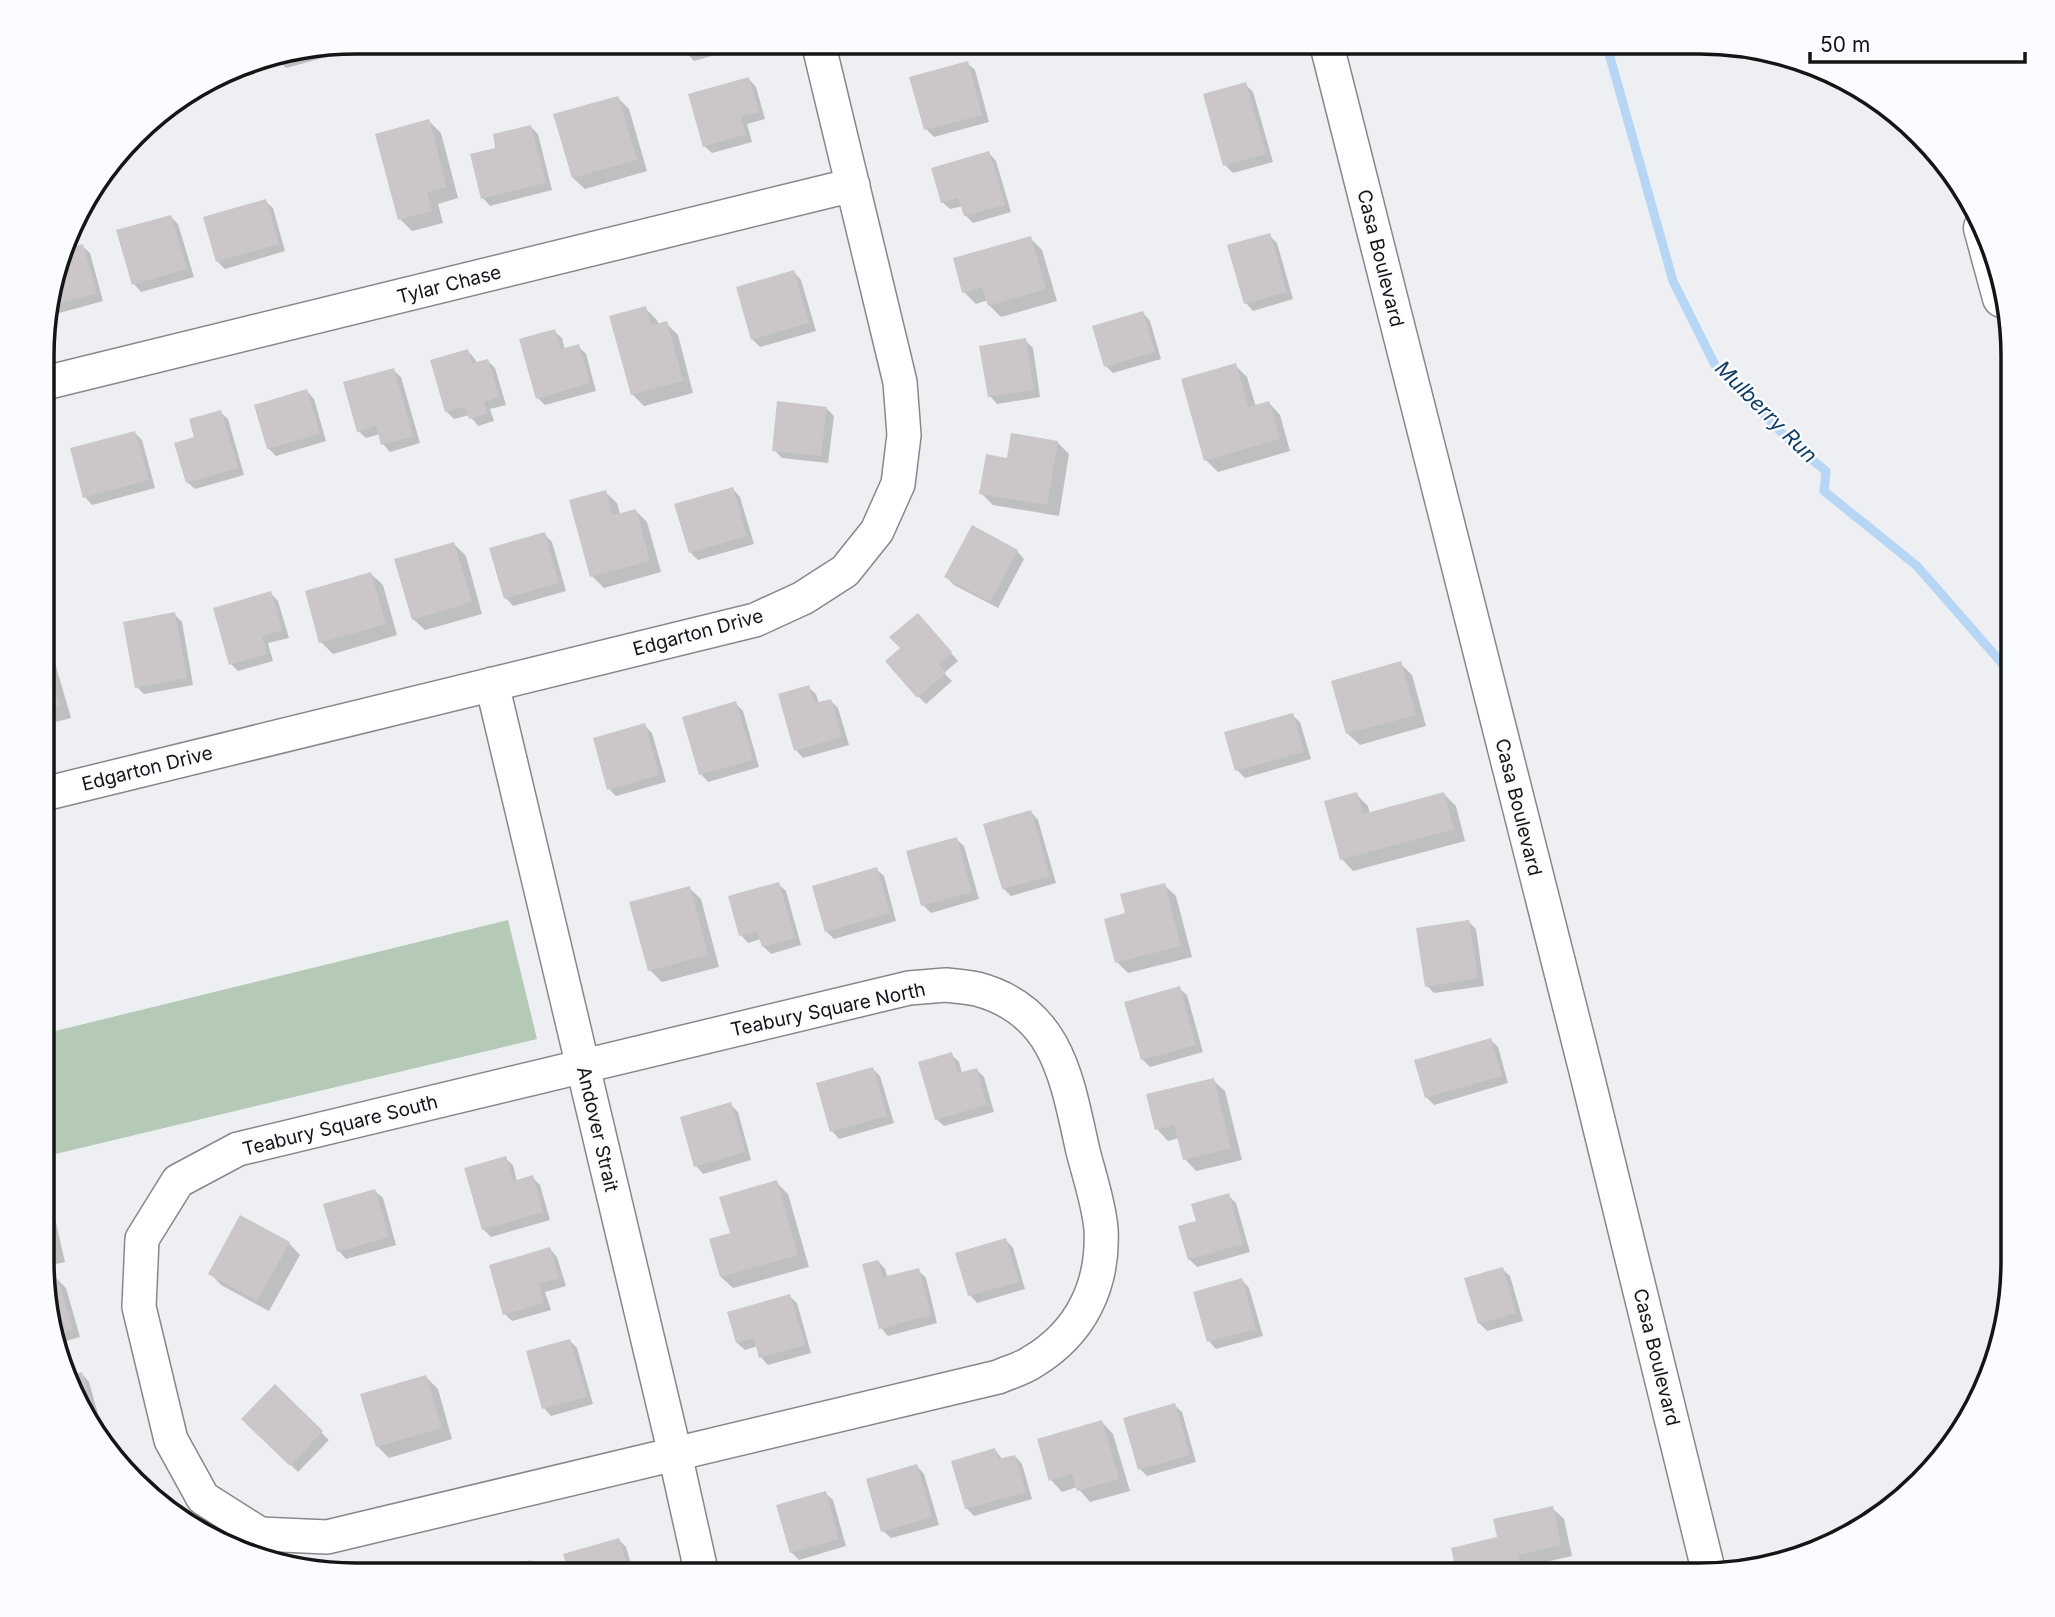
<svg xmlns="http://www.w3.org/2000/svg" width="2055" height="1617" font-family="Inter,sans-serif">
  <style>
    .green { fill: #b5c9b7 }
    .shadow { fill: #0003 }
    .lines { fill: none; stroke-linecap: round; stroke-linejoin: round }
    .stream { stroke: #b7d5f4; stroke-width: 9 }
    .building { fill: #cbc7c8 }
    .street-casing { stroke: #87888b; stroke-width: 36 }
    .secondary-casing { stroke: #87888b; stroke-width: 41 }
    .street { stroke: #fff; stroke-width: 33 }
    .secondary { stroke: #fff; stroke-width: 38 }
    .labels { text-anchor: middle; stroke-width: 5; stroke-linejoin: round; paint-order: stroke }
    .street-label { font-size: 19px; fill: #141516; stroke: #fbfcff }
    .water-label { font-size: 21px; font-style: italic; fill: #103c64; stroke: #fbfcff }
    .rim { fill: none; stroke: #141516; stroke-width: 3.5 }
  </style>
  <rect width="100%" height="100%" fill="#edeff2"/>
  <path class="green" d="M508 920 537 1039 43 1157V1034Z"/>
  <path class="shadow" d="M356 42H398L364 52Z
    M683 42H746L747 46 694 61 687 53Z
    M923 42H947L928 48Z
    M334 46 337 54 286 68 274 56Z
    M967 63 975 70 989 122 934 137 926 129Z
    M749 79 756 87 765 119 747 124 752 142 712 153 704 146Z
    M1245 84 1253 92 1273 162 1233 173 1225 165Z
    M618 98 629 109 647 171 585 189 573 178Z
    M429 121 441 133 458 198 438 204 443 223 412 231 400 219Z
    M531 127 538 134 552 190 490 206 483 198 497 149Z
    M989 153 996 161 1011 212 973 223 965 215 963 206 950 209 942 202Z
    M265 201 273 208 285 251 225 269 217 261Z
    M171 217 178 224 194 277 141 292 134 284Z
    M1269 235 1277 243 1293 299 1253 311 1246 303Z
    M1030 238 1042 250 1057 301 1001 317 989 305 988 300 976 304 964 292Z
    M82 246 90 253 103 301 52 315 47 309 67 250Z
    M794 272 801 280 816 331 760 347 752 339Z
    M645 308 657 320 659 325 666 323 678 335 693 393 644 406 632 394Z
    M1143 313 1150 321 1161 359 1113 373 1106 366Z
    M554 331 562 338 565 350 578 346 586 354 596 391 545 405 538 398Z
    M1025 340 1033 348 1040 397 997 404 990 396Z
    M468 351 475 359 477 364 488 361 495 368 506 405 490 409 494 421 478 426 469 415 454 419 447 412Z
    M1235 365 1247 377 1256 407 1269 403 1280 415 1290 451 1218 472 1206 460Z
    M393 370 401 377 420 443 390 452 383 444 380 434 366 438 358 431Z
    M307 391 314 399 326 441 276 456 268 448Z
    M826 408 834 416 828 463 782 458 774 450Z
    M220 412 228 419 244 475 195 489 187 482 196 438Z
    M135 433 142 440 155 488 92 505 85 497Z
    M1057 442 1069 454 1059 516 993 505 981 493 1008 460Z
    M733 489 740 497 754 544 698 560 690 552Z
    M605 492 617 503 620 514 635 510 647 522 661 572 604 588 592 576Z
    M544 534 552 542 566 591 513 606 506 598Z
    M454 544 466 556 482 614 425 630 413 619Z
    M1017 551 1024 559 998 608 954 585 946 577Z
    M371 574 383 585 397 635 333 654 321 642Z
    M270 593 278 601 289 638 268 643 273 661 238 671 231 664Z
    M174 614 182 622 193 685 144 694 137 687Z
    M925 623 958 661 944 673 952 681 926 704 918 696 902 649Z
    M44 642 51 649 71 718 44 725Z
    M1400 663 1412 675 1426 726 1360 745 1348 734 1333 682Z
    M808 687 816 694 819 704 831 701 838 708 849 745 803 758 796 750Z
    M735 703 743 711 759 767 708 782 701 774Z
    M1292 715 1300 722 1311 759 1245 778 1237 770Z
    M644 725 652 733 666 782 616 796 609 789Z
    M1356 794 1368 806 1370 814 1444 794 1456 806 1465 841 1353 871 1342 859Z
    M1031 812 1038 820 1056 883 1011 896 1003 888Z
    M956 839 964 846 979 899 931 913 923 905Z
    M876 869 884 876 896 921 834 939 826 931Z
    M778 884 786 891 801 945 771 954 763 946 761 939 748 943 741 935Z
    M1164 885 1176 896 1192 957 1128 973 1117 962 1127 915Z
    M689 888 701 899 719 967 662 982 650 970Z
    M1468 921 1476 929 1484 986 1434 993 1427 986Z
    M1179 988 1187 995 1203 1052 1150 1067 1143 1060 1126 1003Z
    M1491 1040 1498 1047 1508 1083 1434 1105 1426 1097Z
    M951 1054 959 1062 962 1073 976 1069 984 1077 994 1112 944 1126 936 1119Z
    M873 1069 880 1076 894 1123 839 1139 832 1131Z
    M1213 1080 1225 1091 1242 1160 1196 1171 1185 1159 1179 1138 1168 1141 1157 1129Z
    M730 1104 738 1112 751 1160 703 1174 696 1166Z
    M505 1158 513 1165 517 1182 532 1177 540 1185 550 1220 491 1237 483 1229Z
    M776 1182 788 1194 809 1267 733 1288 721 1277 732 1235Z
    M43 1183 48 1188 65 1262 43 1267Z
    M375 1191 383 1198 396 1245 346 1259 339 1251Z
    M1228 1195 1236 1203 1250 1252 1197 1267 1189 1259 1198 1222Z
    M1006 1240 1013 1248 1025 1289 977 1303 970 1295Z
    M289 1243 300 1255 269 1311 221 1285 210 1273Z
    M550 1249 557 1257 566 1286 545 1292 551 1310 512 1321 505 1314Z
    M878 1261 885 1269 888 1278 918 1270 926 1278 937 1323 888 1336 881 1328Z
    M1502 1269 1510 1276 1523 1321 1487 1331 1479 1323Z
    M58 1280 66 1288 80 1337 59 1343 43 1285Z
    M1242 1280 1249 1288 1263 1336 1216 1349 1209 1341Z
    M789 1296 797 1303 811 1353 768 1365 761 1357 758 1346 745 1350 737 1343Z
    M570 1341 577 1348 593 1404 551 1416 544 1408Z
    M82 1374 89 1382 99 1417 89 1419 74 1400 68 1378Z
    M426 1377 438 1389 452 1439 389 1458 377 1446Z
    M275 1387 329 1440 298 1472 244 1419Z
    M1174 1405 1182 1412 1196 1462 1147 1476 1140 1469Z
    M1102 1422 1113 1434 1130 1491 1090 1502 1077 1487 1062 1492 1051 1480Z
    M995 1450 1003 1460 1015 1456 1022 1464 1032 1499 974 1516 966 1508Z
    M917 1466 924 1474 939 1525 891 1538 883 1531Z
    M825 1493 833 1500 846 1546 799 1560 791 1552Z
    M1552 1508 1564 1519 1572 1556 1528 1566 1530 1575H1458L1499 1539Z
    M619 1540 626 1547 634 1574H571L565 1555Z
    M531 1562 543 1574H481Z"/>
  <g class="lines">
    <path class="stream" d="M1606 43 1673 281 1716 367 1797 448 1826 471 1824 491 1917 566 2013 676"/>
  </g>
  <path class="building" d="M682 42H723V43L685 54Z
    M968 61 982 115 924 130 909 77Z
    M749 77 759 112 741 117 746 134 703 147 688 94Z
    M1246 82 1266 154 1223 166 1203 94Z
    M618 96 637 160 572 178 553 114Z
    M429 119 447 187 427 192 432 211 398 220 375 134Z
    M531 125 546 183 481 199 470 154 495 148 493 134Z
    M989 151 1005 205 964 216 958 198 941 203 931 168Z
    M266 199 279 244 216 262 203 217Z
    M171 215 187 269 132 285 116 230Z
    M1270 233 1287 292 1244 304 1227 245Z
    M1031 236 1046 289 988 306 982 287 962 293 953 258Z
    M83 244 97 293 47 307 67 248Z
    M794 270 809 323 751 340 736 287Z
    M646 306 651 325 667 321 683 381 631 395 609 316Z
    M1143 311 1155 352 1104 367 1092 326Z
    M555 329 561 349 579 344 590 383 536 399 519 339Z
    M1026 338 1034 390 988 397 979 346Z
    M468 349 472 363 488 359 499 397 484 402 487 414 469 419 465 407 445 412 430 360Z
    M1236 363 1248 407 1269 401 1280 439 1204 461 1181 379Z
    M394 368 413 436 381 445 376 426 357 432 343 382Z
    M307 389 320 434 267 449 254 405Z
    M777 401 827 407 821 456 772 451Z
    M221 410 238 468 186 483 174 443 194 437 189 419Z
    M135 431 149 480 83 498 70 448Z
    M1011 433 1058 441 1047 505 979 494 986 454 1007 458Z
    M733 487 747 536 689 553 674 504Z
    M606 490 613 515 636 509 650 561 590 577 569 500Z
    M972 525 1018 550 990 602 944 577Z
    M545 532 559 583 504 599 489 548Z
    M454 542 472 602 412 620 394 559Z
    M371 572 386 624 319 643 305 591Z
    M271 591 282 630 262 636 267 654 229 665 213 608Z
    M175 612 187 678 135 688 123 622Z
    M918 613 952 652 938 664 946 673 917 698 885 661 900 648 889 637Z
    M44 652 60 706 44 711Z
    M1401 661 1416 715 1346 734 1331 681Z
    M809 685 814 703 831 699 842 737 794 751 778 694Z
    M736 701 753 760 699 775 682 717Z
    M1293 713 1304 752 1235 771 1224 732Z
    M645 723 659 775 607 790 593 738Z
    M1357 792 1363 814 1444 792 1454 829 1340 860 1324 801Z
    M1031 810 1050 876 1002 889 983 824Z
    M957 837 972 892 921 906 906 851Z
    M877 867 890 913 825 932 812 886Z
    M779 882 795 938 762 947 757 931 739 936 728 896Z
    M1165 883 1181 946 1115 963 1104 919 1125 913 1120 894Z
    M690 886 708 955 648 971 629 902Z
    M1469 920 1478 978 1425 987 1416 928Z
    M1180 986 1196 1045 1141 1060 1124 1002Z
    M1491 1038 1502 1076 1425 1098 1414 1060Z
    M952 1052 958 1073 977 1068 987 1105 935 1120 918 1062Z
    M873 1067 887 1116 830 1132 816 1083Z
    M1214 1078 1231 1148 1183 1160 1174 1125 1155 1130 1146 1094Z
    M731 1102 745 1152 694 1167 680 1117Z
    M506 1156 513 1181 533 1175 543 1212 482 1230 464 1168Z
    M777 1180 798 1255 720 1277 709 1239 730 1233 719 1197Z
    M375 1189 389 1237 337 1252 323 1204Z
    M1229 1193 1243 1244 1188 1260 1178 1226 1196 1221 1191 1204Z
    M43 1207 54 1250 43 1253Z
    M240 1215 290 1242 257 1301 208 1274Z
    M1006 1238 1019 1282 968 1296 955 1253Z
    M550 1247 559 1278 539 1284 544 1303 503 1315 489 1265Z
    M878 1260 883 1277 919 1268 931 1315 879 1329 862 1264Z
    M1503 1267 1516 1313 1478 1324 1464 1278Z
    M1242 1278 1256 1329 1207 1342 1193 1292Z
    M58 1279 73 1330 57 1334 43 1283Z
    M790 1294 805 1345 759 1358 754 1338 736 1343 727 1312Z
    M570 1339 587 1397 542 1409 526 1351Z
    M82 1372 93 1409 84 1412 74 1400 68 1376Z
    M426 1375 442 1428 376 1447 360 1394Z
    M275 1384 323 1431 290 1466 241 1419Z
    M1175 1403 1190 1455 1138 1470 1123 1418Z
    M1102 1420 1119 1479 1077 1491 1072 1474 1049 1481 1037 1439Z
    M995 1448 998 1459 1015 1455 1026 1492 965 1509 951 1461Z
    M917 1464 932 1517 881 1532 866 1479Z
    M826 1491 839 1539 790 1553 776 1505Z
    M1553 1506 1561 1545 1518 1555 1521 1569 1493 1575H1457L1451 1548 1497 1537 1493 1519Z
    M619 1538 630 1574H569L563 1554Z
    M531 1560 535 1574H478V1573Z"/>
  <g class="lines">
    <defs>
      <path id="street" d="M1326 42 1587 1075 1709 1573
        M45 383 853 185
        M492 684 675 1454 702 1575
        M44 794 755 620 803 598 845 571 877 531 898 484 904 435 900 382 818 42
        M946 985C956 986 967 987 977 989 1059 1011 1067 1081 1083 1151 1089 1175 1099 1204 1101 1229 1104 1285 1081 1333 1032 1362 1022 1369 1009 1372 998 1377L327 1537 260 1534 203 1498 171 1440 139 1307 142 1239 178 1181 238 1149 909 988Z"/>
      <path id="secondary" d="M1983 228 2002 298"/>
    </defs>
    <use href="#street" class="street-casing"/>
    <use href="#secondary" class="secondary-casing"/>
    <use href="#street" class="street"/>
    <use href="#secondary" class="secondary"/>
  </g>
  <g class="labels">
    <g class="street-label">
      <text transform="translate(1381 258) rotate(76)" y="7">Casa Boulevard</text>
      <text transform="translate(449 284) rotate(-14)" y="7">Tylar Chase</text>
      <text transform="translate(698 632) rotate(-15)" y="7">Edgarton Drive</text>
      <text transform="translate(147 768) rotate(-14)" y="7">Edgarton Drive</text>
      <text transform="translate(1519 807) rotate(76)" y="7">Casa Boulevard</text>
      <text transform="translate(828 1009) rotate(-12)" y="7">Teabury Square North</text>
      <text transform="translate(340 1125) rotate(-14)" y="7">Teabury Square South</text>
      <text transform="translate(598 1129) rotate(77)" y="7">Andover Strait</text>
      <text transform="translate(1657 1357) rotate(76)" y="7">Casa Boulevard</text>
    </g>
    <g class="water-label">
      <text transform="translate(1766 412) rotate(45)" y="7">Mulberry Run</text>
    </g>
  </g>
  <path d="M0 0H2055V1617H0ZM356 54H1699A302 302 0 0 1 2001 356V1261A302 302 0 0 1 1699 1563H356A302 302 0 0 1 54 1261V356A302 302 0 0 1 356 54Z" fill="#fbfcff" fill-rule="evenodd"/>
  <path class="rim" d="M356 54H1699A302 302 0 0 1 2001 356V1261A302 302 0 0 1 1699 1563H356A302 302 0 0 1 54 1261V356A302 302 0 0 1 356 54Z"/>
  <path d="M1810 52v10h215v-10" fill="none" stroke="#141516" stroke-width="3.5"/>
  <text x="1820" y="52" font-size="21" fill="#141516" stroke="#fbfcff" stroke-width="5" paint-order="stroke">50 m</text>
</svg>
